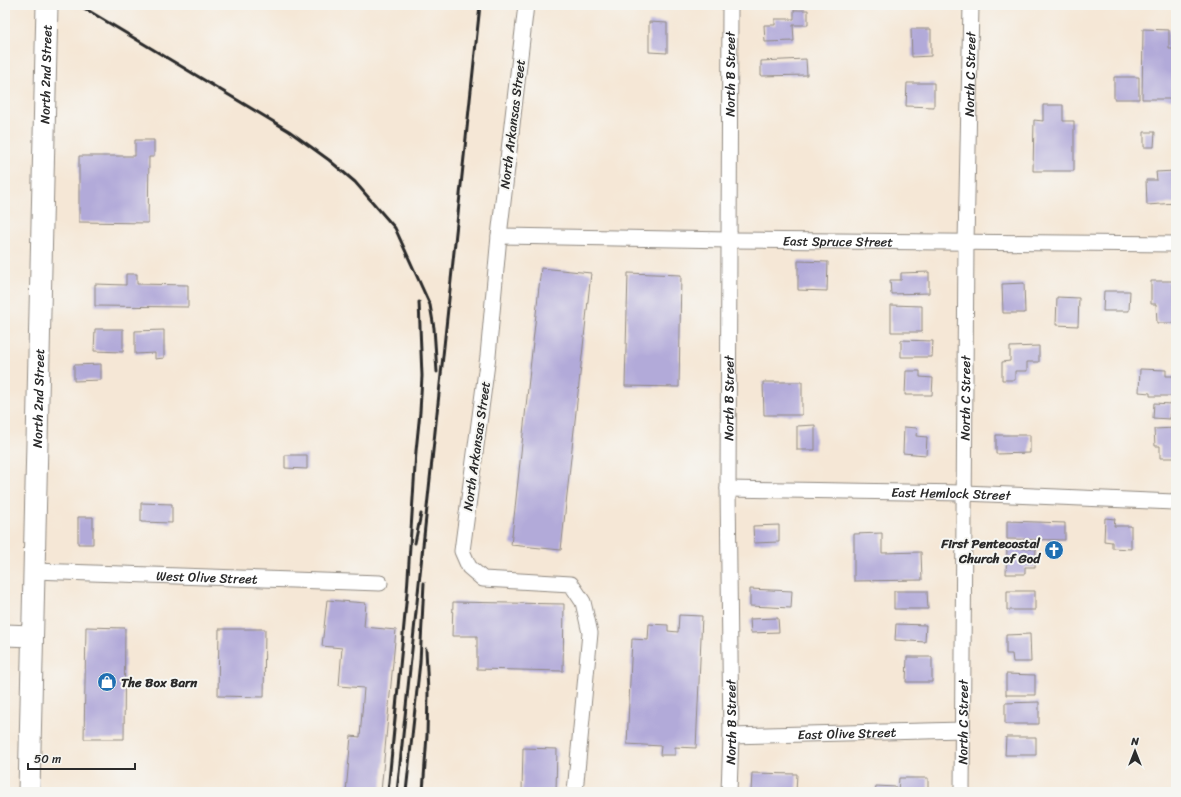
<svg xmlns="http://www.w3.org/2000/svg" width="1181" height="797" font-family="Sriracha,sans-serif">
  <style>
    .building { fill: #b2aad9 }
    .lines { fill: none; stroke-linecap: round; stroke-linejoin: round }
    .minor-casing { stroke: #908980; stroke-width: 17 }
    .secondary-casing { stroke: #908980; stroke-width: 23 }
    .minor { stroke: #fff; stroke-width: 15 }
    .secondary { stroke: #fff; stroke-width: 21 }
    .rail { stroke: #2b2b2b; stroke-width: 3 }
    .labels { text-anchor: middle; stroke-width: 4; stroke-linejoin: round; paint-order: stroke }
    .street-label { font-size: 13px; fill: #2b2b2b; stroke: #f6f6f2 }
    .poi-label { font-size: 13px; font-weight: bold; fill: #2b2b2b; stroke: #f6f6f2; text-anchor: end }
  </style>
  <rect width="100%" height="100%" fill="#f6f6f2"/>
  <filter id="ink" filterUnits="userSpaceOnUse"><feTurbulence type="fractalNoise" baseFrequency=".025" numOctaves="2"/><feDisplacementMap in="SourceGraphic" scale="8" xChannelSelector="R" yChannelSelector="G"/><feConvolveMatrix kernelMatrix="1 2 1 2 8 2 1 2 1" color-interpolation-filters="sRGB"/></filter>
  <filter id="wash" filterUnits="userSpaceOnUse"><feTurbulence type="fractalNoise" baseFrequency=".012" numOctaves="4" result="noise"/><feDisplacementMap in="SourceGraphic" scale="16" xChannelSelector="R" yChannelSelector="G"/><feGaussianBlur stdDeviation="0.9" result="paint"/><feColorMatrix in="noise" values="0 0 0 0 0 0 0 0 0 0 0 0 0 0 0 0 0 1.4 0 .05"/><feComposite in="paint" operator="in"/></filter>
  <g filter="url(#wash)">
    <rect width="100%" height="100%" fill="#f5e7d6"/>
    <g id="blocks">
      <path class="building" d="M794 10H808V25H793L794 41 765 42 764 25H775V19H794Z
        M649 22 667 23V53L649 52Z
        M911 29H931V56L912 57Z
        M1143 29 1169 30V49H1176L1174 99H1142Z
        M806 59 807 75 761 76V61Z
        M1114 77H1139V99H1114Z
        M907 83H934V107L906 106Z
        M1043 105H1063V121H1074V171H1033L1034 120 1043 121Z
        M1144 132H1155L1154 147H1144Z
        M135 140H154V157H149L148 223 79 222V156H135Z
        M1175 171 1176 203 1147 205 1146 180H1157L1156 172Z
        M798 261 828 262 827 291 798 290Z
        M541 268 591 273 561 550 511 545Z
        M929 272V293L891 294 890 280H901V273Z
        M628 273 681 275 679 387 625 386Z
        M126 274H137V284L188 285V307L95 306V284L126 285Z
        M1151 281H1173L1174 323H1157L1156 304H1151Z
        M1024 283 1025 313H1003L1002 284Z
        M1104 291H1130L1129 311H1103Z
        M1057 297 1079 298 1078 326 1056 325Z
        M891 305 922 306V332H891Z
        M95 329H123V352L94 351Z
        M164 330V358L155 359V353L135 354V331Z
        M901 340 933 341 932 357H901Z
        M1039 346V362H1027V371H1015V380H1002V362L1010 361V347Z
        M101 364V380L74 381V365Z
        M1140 369 1166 370V376H1176L1175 396H1150V393L1139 392Z
        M906 371H920V377L933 378 932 395H905Z
        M763 382H802V415H764Z
        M1154 403 1171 404 1170 419 1153 418Z
        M815 425V450H797V426Z
        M904 427 917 428 916 436 927 437 926 455 903 453Z
        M1176 428V458H1160V446H1155L1154 429Z
        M996 435H1030V453L996 454Z
        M285 455H307V469L285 468Z
        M141 503 172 504V523L141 522Z
        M78 517H93V544H78Z
        M1105 518 1115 519 1114 526H1131V549L1112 548V542L1104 541Z
        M1007 521 1065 523V540L1007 539Z
        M779 525V542L754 543 753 526Z
        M882 533V553L921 552 922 580 854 581V534Z
        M1007 548 1036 549 1035 567H1025V574H1006Z
        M750 589 792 591 791 608 750 606Z
        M894 591H927L928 609H894Z
        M1007 591H1035V610H1007Z
        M327 600 366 603 364 627 396 630 381 792H346L351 736 360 737 364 688 339 686 342 648 322 646Z
        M453 602 564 604 563 671 477 669V636H452Z
        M679 615 702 616 696 748 675 747V755H660L661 746 627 744 632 639 648 640 649 624 668 625V631L678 632Z
        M778 618 779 632 751 633 750 619Z
        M896 624 926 625 925 642 895 640Z
        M86 627 125 628 124 739H84Z
        M219 629H265L264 697 218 696Z
        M1030 634 1031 662H1013L1012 654H1006V635Z
        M907 657H932V682H906Z
        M1006 674 1035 675V695H1006Z
        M1039 702V724H1005V703Z
        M1006 737H1036V755H1005Z
        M523 748 557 749 556 792H522Z
        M752 773 797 774 796 792H751Z
        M899 778H928V792H898Z
        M876 786 896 787 895 792H875Z"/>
    </g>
  </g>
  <g filter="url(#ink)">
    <use href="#blocks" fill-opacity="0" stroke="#908980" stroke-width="1"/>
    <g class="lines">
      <defs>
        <g id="minor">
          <path d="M526 5 499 236 488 356 462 551 469 567 483 579 571 584 583 602 590 633 575 792"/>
          <path id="s1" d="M499 236 730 240 1176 244"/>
          <path id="s2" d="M728 489 964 493 1174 502 1176 500"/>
          <path id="s3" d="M34 571 380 583"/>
          <path id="s4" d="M731 736 963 730"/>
          <path id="s5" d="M729 792 731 736 728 489 730 5"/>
          <path id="s6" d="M962 792 966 242 971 5"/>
        </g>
        <g id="secondary">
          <path d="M5 635 32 636"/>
          <path id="s7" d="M29 792 47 5"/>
        </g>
      </defs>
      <use href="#minor" class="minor-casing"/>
      <use href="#secondary" class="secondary-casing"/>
      <use href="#minor" class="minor"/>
      <use href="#secondary" class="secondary"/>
      <path class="rail" d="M79 5 289 131 329 160 355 182 395 228 430 305 434 328 437 372
        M415 543 421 514
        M388 792 407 593 416 451 420 412 422 376 419 302
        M397 792 480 5
        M406 792 420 662 424 583
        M423 792 427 735 428 693 426 649"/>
    </g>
  </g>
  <defs>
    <symbol id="church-disc" viewBox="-11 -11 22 22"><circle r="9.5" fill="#1f6fb2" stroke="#f6f6f2"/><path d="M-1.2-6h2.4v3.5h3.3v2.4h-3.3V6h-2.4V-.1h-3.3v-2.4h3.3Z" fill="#fff"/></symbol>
    <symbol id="shop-disc" viewBox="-11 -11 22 22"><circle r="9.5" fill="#1f6fb2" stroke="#f6f6f2"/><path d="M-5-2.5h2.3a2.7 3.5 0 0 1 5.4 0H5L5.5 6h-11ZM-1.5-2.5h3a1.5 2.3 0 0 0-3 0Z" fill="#fff"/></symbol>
  </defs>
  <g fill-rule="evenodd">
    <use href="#church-disc" x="1043" y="539" width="22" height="22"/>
    <use href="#shop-disc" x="96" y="671" width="22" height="22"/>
  </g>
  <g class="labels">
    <g class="street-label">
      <text dy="5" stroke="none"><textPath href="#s7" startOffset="718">North 2nd Street</textPath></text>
      <text dy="5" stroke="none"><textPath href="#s5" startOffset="718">North B Street</textPath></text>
      <text dy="5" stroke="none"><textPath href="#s6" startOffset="718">North C Street</textPath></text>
      <text transform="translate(512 124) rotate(-83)" y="5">North Arkansas Street</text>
      <text dy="5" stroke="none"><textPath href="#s1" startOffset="339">East Spruce Street</textPath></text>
      <text dy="5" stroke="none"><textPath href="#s7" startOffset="394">North 2nd Street</textPath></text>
      <text dy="5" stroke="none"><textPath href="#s6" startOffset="394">North C Street</textPath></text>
      <text dy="5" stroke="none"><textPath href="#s5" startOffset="394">North B Street</textPath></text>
      <text transform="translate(476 446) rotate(-82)" y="5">North Arkansas Street</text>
      <text dy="5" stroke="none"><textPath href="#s2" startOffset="223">East Hemlock Street</textPath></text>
      <text dy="5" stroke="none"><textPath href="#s3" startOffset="173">West Olive Street</textPath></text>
      <text dy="5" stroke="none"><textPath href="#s5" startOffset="70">North B Street</textPath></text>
      <text dy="5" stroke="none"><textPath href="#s6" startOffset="70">North C Street</textPath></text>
      <text dy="5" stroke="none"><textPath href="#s4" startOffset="116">East Olive Street</textPath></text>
    </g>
    <g class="poi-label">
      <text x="1040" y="548">First Pentecostal<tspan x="1040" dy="15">Church of God</tspan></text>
      <text x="121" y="687" text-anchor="start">The Box Barn</text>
    </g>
  </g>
  <rect width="1181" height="797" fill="none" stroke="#f6f6f2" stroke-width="20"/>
  <g transform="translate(1135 751)" stroke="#f6f6f2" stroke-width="3" paint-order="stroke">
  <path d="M0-3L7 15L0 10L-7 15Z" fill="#2b2b2b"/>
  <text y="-6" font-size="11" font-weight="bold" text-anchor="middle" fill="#2b2b2b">N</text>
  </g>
  <path d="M28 763v6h107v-6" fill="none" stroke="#2b2b2b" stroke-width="2"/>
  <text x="34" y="763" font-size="12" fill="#2b2b2b" stroke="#f6f6f2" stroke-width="3" paint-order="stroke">50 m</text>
</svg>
